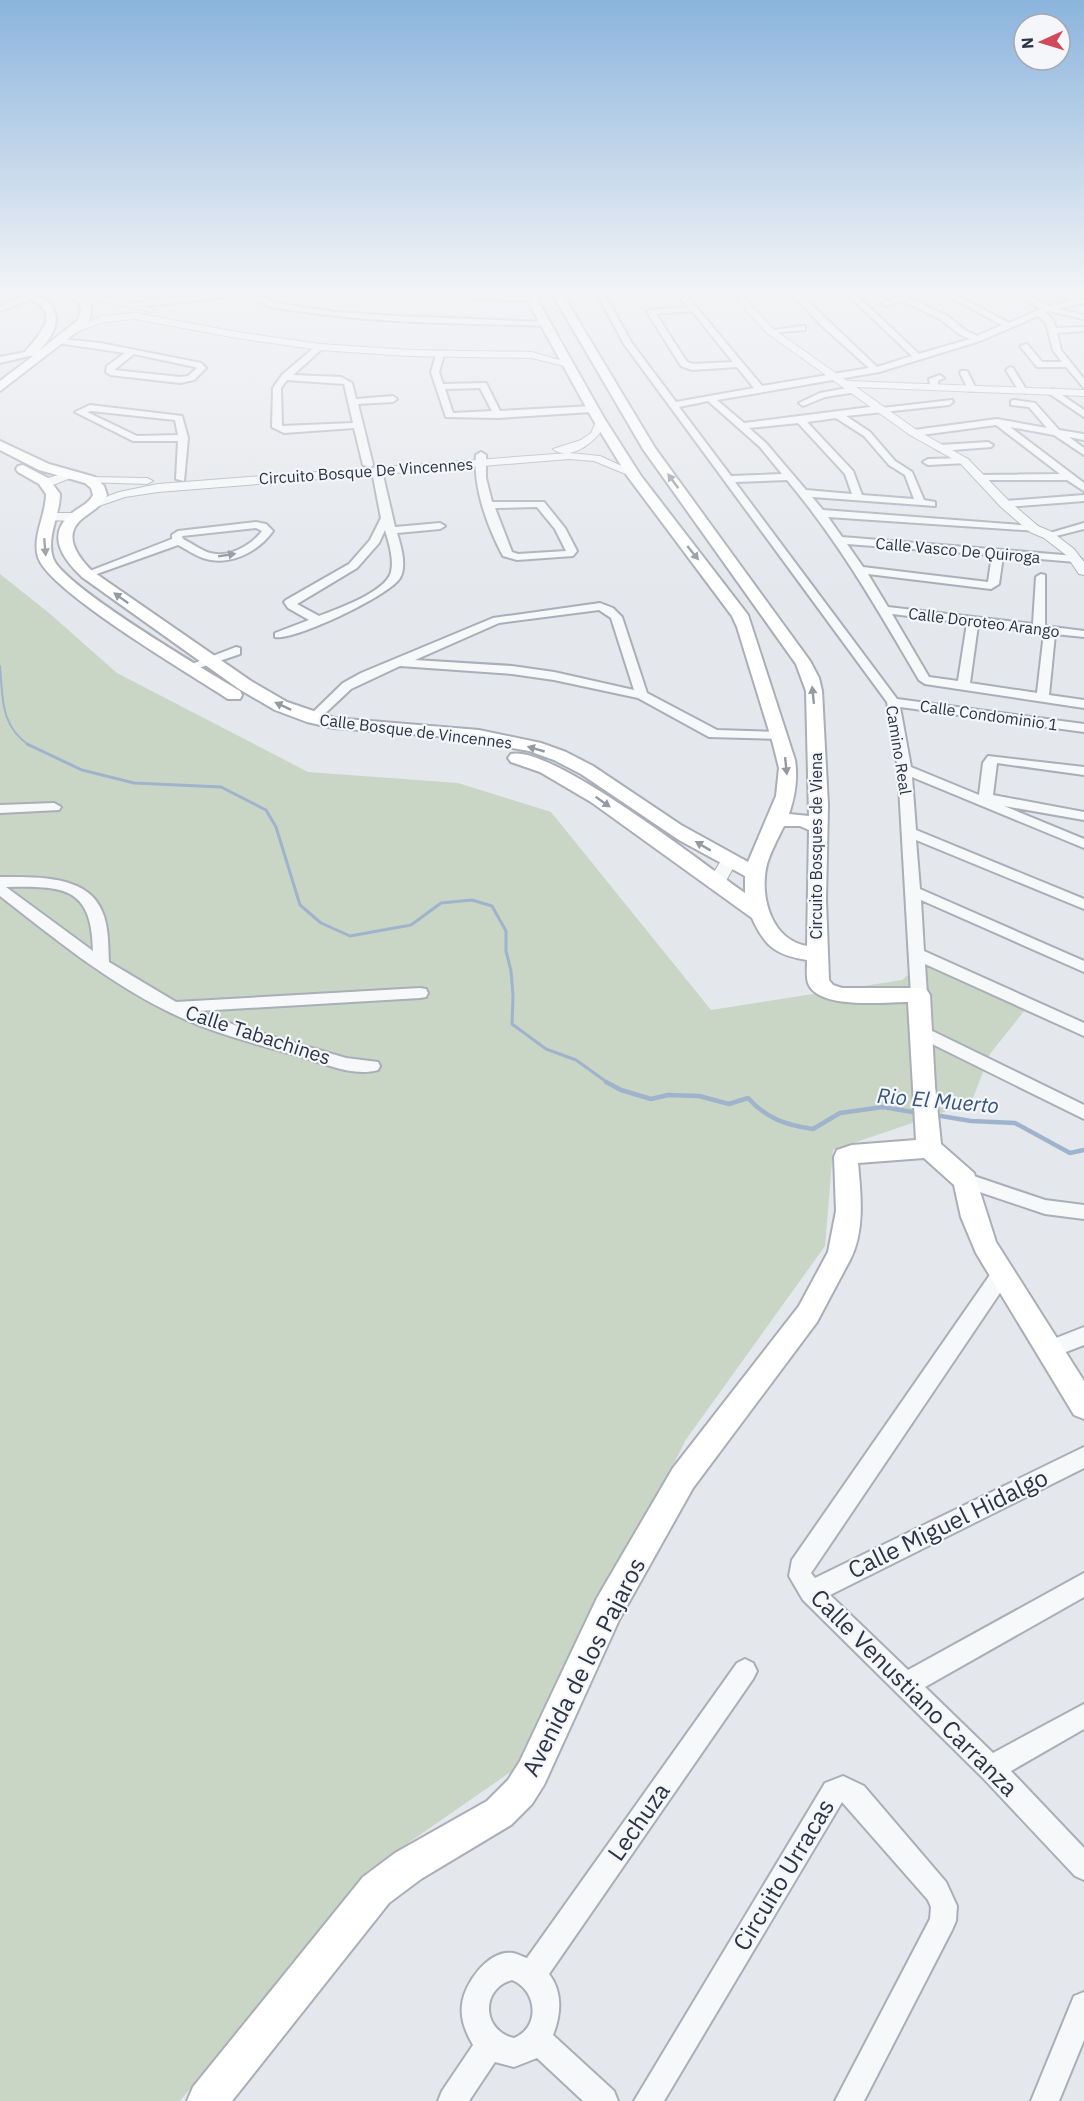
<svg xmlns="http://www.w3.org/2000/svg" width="1084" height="2101" font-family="'IBM Plex Sans',sans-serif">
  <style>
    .green { fill: #c9d6c5 }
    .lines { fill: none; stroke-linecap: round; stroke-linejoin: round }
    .stream-far2 { stroke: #9fb4cc; stroke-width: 2 }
    .stream-far1 { stroke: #9fb4cc; stroke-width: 3 }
    .stream { stroke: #9fb4cc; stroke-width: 4.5 }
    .minor-casing { stroke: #a9aeb7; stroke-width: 4 }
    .tertiary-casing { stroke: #a9aeb7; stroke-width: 2 }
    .secondary-casing { stroke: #a9aeb7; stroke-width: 4 }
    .minor { fill: #f7f8fa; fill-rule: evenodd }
    .tertiary { fill: #f7f8fa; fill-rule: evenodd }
    .secondary { fill: #fff; fill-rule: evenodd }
    .oneway { fill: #959aa2 }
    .oneway2 { fill: #9196a0 }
    .labels { text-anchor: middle; stroke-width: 4.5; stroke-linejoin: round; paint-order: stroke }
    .far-street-label { font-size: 16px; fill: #2b3445; stroke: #f4f6f9 }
    .street-label { font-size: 20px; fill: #2b3445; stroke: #f4f6f9 }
    .water-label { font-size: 21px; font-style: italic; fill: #34527a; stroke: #f4f6f9 }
    .near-street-label { font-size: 24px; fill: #2b3445; stroke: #f4f6f9 }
  </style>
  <rect width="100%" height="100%" fill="#e4e7ec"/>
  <path class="green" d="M0 574 49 613 117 673 308 772 458 783 551 812 711 1010 902 980 932 955 1032 1001 990 1054 971 1103 833 1150 825 1246 685 1441 532 1757 368 1871 180 2101H0Z"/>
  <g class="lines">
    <path class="stream-far2" d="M878 304 889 302
      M0 666C3 699 0 726 30 746"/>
    <path class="stream-far1" d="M27 744 82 770 134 783 221 787 266 810 276 827 300 905 321 923 350 936 411 925 441 903 472 900 492 906 506 931V951L511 971 513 996 512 1024 546 1049 576 1060 608 1083"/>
    <path class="stream" d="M606 1082 621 1090 651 1099 668 1095 699 1096 729 1104 748 1098C767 1119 786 1125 813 1129L840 1113 883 1107 918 1113
      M935 1115 971 1121 1015 1123 1070 1153 1084 1150"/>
    <defs>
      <path id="minor" d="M351 290H398L532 297 536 299 532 301 355 292Z
        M595 290H622L604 293 631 342 676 402 754 388 737 367 692 370 681 366 647 312 651 310 688 307 674 290H682L762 386 869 368 820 324 788 290H796L877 367 912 356 843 290H851L919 354 970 339 959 334 940 319 903 301 885 306 881 304 909 290H918L908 298 946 315 965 330 977 336 1002 325 936 290H946L1009 323 1041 309 1007 290H1017L1048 306 1072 301 1052 290H1062L1081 299H1084V303L1058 309 1084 315V319L1048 311 1045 313 1053 320 1056 328 1084 327V331L1057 333 1061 350 1084 379V388L1066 367H1037L1020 346 1027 344 1042 362H1062L1053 350 1046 323 1038 316 980 341 879 372 717 400 744 423 878 406 882 408 952 400 953 402 949 405 846 416 870 432 895 461 912 472 924 500 935 502V506L812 497 823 510 1034 526 1039 529 1038 531 828 517 842 537 1076 556 1081 559 1076 562 1003 556 999 584 991 589 868 574 888 607 1033 624 1036 577 1041 574 1045 575V626L1084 631V637L1055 634 1049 695 1084 700V708L925 684 919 680C878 610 839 542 787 480L735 482 897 699 1084 724V732L900 707 911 767 979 795 983 763 988 756 1084 767V775L997 763 993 795 1084 812V820L1004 806 1084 839V848L912 777 916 830 1084 899V909L916 840 920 889 1084 961V972L921 900 924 951 1084 1023V1036L925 964 927 995 925 999H913L911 995 898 769 887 702 624 344ZM692 311 733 362 693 364 687 362 656 314ZM708 401 760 447 782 474 731 476 679 407ZM836 418 864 436 889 465 905 475 914 499 862 495 853 471 807 422ZM798 423 845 474 852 494 806 490 766 443 749 428ZM847 544 992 555 988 582 863 567ZM892 614 967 623 958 681 929 677ZM978 625 1044 633 1037 693 970 683Z
        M249 291 276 303 335 312 395 316 547 322 551 324 547 326C469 323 391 324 313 313 291 310 266 309 247 295L135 307 131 305 148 300Z
        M29 295 36 297 0 311V306Z
        M802 326H805V330L770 333 766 331Z
        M61 339 100 343 201 363 206 368 194 380 180 383 110 375 106 372 107 366 125 353 58 343V339ZM134 354 195 367 197 368 188 376 180 377 114 370Z
        M317 345 324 347 293 375 341 377 352 383 356 399 393 396 397 399 393 402 358 404 373 465 371 467 363 465 354 428 284 433 272 427 273 388 282 375ZM287 380 344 384 353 423 282 426 281 388Z
        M30 351H33V355L0 363V357Z
        M437 352 444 354 439 372 443 384 486 383 500 411 592 406 596 409 592 412 498 418 446 417 431 372ZM480 388 492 411 453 413 445 389Z
        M1010 367 1013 368 1027 391 1026 393 1019 391 1006 370Z
        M961 371H967L976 389 975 391H969L960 373Z
        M940 375 944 378 938 381V387L931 389 929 379Z
        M853 387 856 388V392L825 397 803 406 799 403 820 393Z
        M1053 389 1084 410V417L1050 394V390Z
        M1014 400 1035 403 1059 430 1084 434V440L1069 437 1084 448V455L1054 435 1010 427 1084 483V491L1067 480H978L976 478 981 475 1060 474 996 425 914 436 909 433 914 430 997 419 1047 428 1029 407 1011 405V401Z
        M90 405 182 416 188 438 184 481 176 479 178 441H133L75 412ZM91 411 175 420 178 435 137 436 87 412Z
        M988 442 993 445 991 447 940 451 935 448 940 445Z
        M481 452 486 455V478L492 502H544L565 528 577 551 573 556 517 560 503 556C488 528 473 488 476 455ZM537 507 555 529 566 551 518 554 512 552 495 508Z
        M964 458 969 461 967 463 928 465 923 462 928 459Z
        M377 468 382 471 395 527 440 523 445 526 440 529 397 533C401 546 407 566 400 578 389 596 294 641 275 637V633L309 620 288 608 284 602 286 600 349 564 370 540 381 518 372 471ZM385 530C389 543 394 559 391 572 386 592 337 609 319 616L297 604 357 568 379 543Z
        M1084 495V501L1005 507 1000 504 1005 501Z
        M256 522 266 524 273 531C258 552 229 567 203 558 194 555 186 549 178 545L91 576H83L82 574 172 539V535L178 531ZM256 528 262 531C251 546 228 558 210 553 200 550 192 543 183 539L182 536Z
        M1084 523V529L1048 538 1043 535Z
        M600 603 613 608 622 617 647 693 717 730 780 732 785 733 786 736 785 739 709 737 638 698 554 680 512 674 400 666 351 689 317 721 313 722 307 718 343 683 361 673 493 618ZM599 610 611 618 634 690 554 672 512 666 415 660 499 623Z
        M236 647 240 648V654L190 671 184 667Z
        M54 803 61 807 59 810 0 813V805Z
        M0 877C33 877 87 874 102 911 109 927 108 945 109 962L176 1002 420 988 426 989 428 993 426 997 420 998 198 1011 240 1027 346 1058 378 1062 380 1066 378 1070C354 1077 325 1064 303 1057 256 1044 208 1032 165 1010 105 980 53 937 0 896ZM6 887C63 886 92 886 93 951Z
        M920 1025 1084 1105V1119L914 1035 912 1031 914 1027Z
        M965 1173 1045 1200 1084 1205V1219L1045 1214 959 1185 956 1180 959 1175Z
        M1001 1267 1008 1269 1011 1275 1008 1281 811 1573 815 1578 1084 1447V1468L830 1595 908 1670 1084 1573V1597L925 1687 993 1753 1084 1704V1729L1011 1771 1084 1848V1880L1075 1876 982 1777 803 1600 789 1576 792 1560 994 1269Z
        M1084 1327V1345L1048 1359 1041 1356 1038 1350 1041 1344Z
        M745 1659 753 1663 757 1671 753 1679 549 1974C563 1992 561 2015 553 2035L614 2091 618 2101H583L537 2058 514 2067 495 2062 469 2101H438L442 2091 473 2045C466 2033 460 2019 462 2005 464 1983 489 1949 513 1953 518 1954 523 1957 527 1958L737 1663ZM512 1980C537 1990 541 2027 514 2038 482 2031 480 1989 512 1980Z
        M843 1776 864 1786 946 1882 957 1906 956 1921 952 1930 864 2101H835L930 1919 931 1907 928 1900 842 1802 664 2101H634L825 1783Z
        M1084 1992V2040L1059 2101H1031L1074 1996Z"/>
      <path id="tertiary" d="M68 290H79L155 309 150 312 69 293Z
        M728 290H737L773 329 847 381 1084 390V396L856 387 918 431 968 459 1009 501 1038 526 1052 532 1074 549 1084 562V575L1079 574 1066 555 1044 538 1030 532 1001 507 960 463 910 435 767 333Z
        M135 313 237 332 320 344 409 350 532 352 573 364 568 367 532 358 409 356 320 350 237 338 135 319 104 322 76 332 71 329 103 316Z
        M601 419 606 422C600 439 571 463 553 449L581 440 591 433 597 420Z
        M569 453 600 456 639 474 633 477 594 461 569 459 158 492 125 497 96 507 90 503 119 492 158 484Z
        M69 472 73 473V477L48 487 42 484 48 478Z
        M90 477 147 478 153 481 147 484 86 482V478Z
        M49 513H75L81 517 75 521 45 520 43 517Z
        M729 856 735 857 737 861 722 888H710L707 884 723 857Z"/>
      <path id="secondary" d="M2 290C45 290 77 310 39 351L78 320 81 311 79 302 63 290C84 290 99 302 87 324L0 391V381L33 356 24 353C42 332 64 310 24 297 16 295 8 294 2 290Z
        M524 290H534L539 303 604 418 641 476 748 615 795 760C798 779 795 796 789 814L809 816 806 691 796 664 643 449 550 290H560L655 448 810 661 819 678 822 691 828 805 826 900 829 980 833 985 842 988H919L927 990 930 995 935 1086 941 1144 974 1173 996 1242 1084 1381V1419L1074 1415 976 1253 961 1217 954 1185 924 1158 858 1163C861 1195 865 1231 850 1260L817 1322 693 1488 619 1620 544 1785 532 1804 511 1825 421 1879 389 1903 232 2101H187L193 2087 363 1877 395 1853 487 1801 508 1780 520 1761 597 1598 673 1468 799 1306 828 1252 836 1211 834 1157 837 1150 852 1145 916 1140 908 1002C885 1002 818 1010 808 983 806 976 807 967 807 960 776 955 765 947 752 918L591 802 540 772 511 762 508 758 511 754C551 744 706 866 745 893V876L679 840 581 774 554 760 529 751 449 737 334 728 307 722 275 710 239 689 82 577C63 559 45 535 72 513 79 507 89 504 93 495L91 488 85 483 39 470 0 450V441L49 464 95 477 104 486 107 495C101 507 93 510 83 518 61 535 78 557 92 571L251 681 287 702 334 718 479 730 541 743 566 752 593 766 681 825 748 862 776 796 779 768 773 744 737 627 732 616 628 477 592 418 532 309ZM784 826H800L809 830 807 946C771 940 759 896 767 864 771 851 778 838 784 826Z
        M23 465 48 478 60 494C60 515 46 537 53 558 62 586 207 671 240 691L242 695 240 699H228C192 675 48 591 38 557 32 536 46 515 46 494L39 484 18 472 16 469 18 466Z"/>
    </defs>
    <use href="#minor" class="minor-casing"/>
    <use href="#tertiary" class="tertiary-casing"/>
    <use href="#secondary" class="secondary-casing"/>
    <use href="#minor" class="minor"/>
    <use href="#tertiary" class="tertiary"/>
    <use href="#secondary" class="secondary"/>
  </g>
  <defs><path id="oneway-solid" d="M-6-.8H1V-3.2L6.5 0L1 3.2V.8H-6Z" transform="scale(1.5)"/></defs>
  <g class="oneway">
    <use href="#oneway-solid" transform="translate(673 481) rotate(-126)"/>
    <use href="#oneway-solid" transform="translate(45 547) rotate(85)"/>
    <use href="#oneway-solid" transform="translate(693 553) rotate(51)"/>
    <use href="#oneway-solid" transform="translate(121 598) rotate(-144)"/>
    <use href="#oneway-solid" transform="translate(813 695) rotate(-96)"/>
    <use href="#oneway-solid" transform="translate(283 706) rotate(-155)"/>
    <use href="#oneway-solid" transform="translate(536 749) rotate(-164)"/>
    <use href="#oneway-solid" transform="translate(786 766) rotate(84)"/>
    <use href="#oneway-solid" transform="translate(603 802) rotate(35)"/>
    <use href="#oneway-solid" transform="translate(703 846) rotate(-149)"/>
  </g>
  <use class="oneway2" href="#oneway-solid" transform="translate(227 555) rotate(-9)"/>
  <linearGradient id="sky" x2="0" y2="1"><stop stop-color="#8bb4dd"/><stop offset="0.5" stop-color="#f3f4f6"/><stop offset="1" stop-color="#f3f4f6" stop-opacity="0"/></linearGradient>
  <rect width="1084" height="584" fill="url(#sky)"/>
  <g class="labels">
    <g class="far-street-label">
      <text transform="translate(366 471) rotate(-4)" y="6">Circuito Bosque De Vincennes</text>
      <text transform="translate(958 550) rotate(5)" y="6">Calle Vasco De Quiroga</text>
      <text transform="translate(984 622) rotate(7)" y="6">Calle Doroteo Arango</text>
      <text transform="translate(989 715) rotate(8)" y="6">Calle Condominio 1</text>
      <text transform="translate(416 731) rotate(7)" y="6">Calle Bosque de Vincennes</text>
      <text transform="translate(899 750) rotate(81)" y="6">Camino Real</text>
      <text transform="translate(816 846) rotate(-90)" y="6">Circuito Bosques de Viena</text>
    </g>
    <g class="street-label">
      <text transform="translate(258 1035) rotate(18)" y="7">Calle Tabachines</text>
    </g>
    <g class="water-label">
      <text transform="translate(938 1101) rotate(5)" y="7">Rio El Muerto</text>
    </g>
    <g class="near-street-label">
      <text transform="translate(948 1524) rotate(-26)" y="8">Calle Miguel Hidalgo</text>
      <text transform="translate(584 1667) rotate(-63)" y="8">Avenida de los Pajaros</text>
      <text transform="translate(914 1693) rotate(45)" y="8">Calle Venustiano Carranza</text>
      <text transform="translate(639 1822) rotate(-55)" y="8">Lechuza</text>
      <text transform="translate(784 1875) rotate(-59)" y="8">Circuito Urracas</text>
    </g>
  </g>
  <g transform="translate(1042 42) rotate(266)"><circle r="28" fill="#f4f6f9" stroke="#a4a8b1" stroke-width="1.5"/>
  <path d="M0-4.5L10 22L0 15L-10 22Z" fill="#d1495b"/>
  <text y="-9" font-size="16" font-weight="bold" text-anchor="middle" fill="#2b3445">N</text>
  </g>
</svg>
